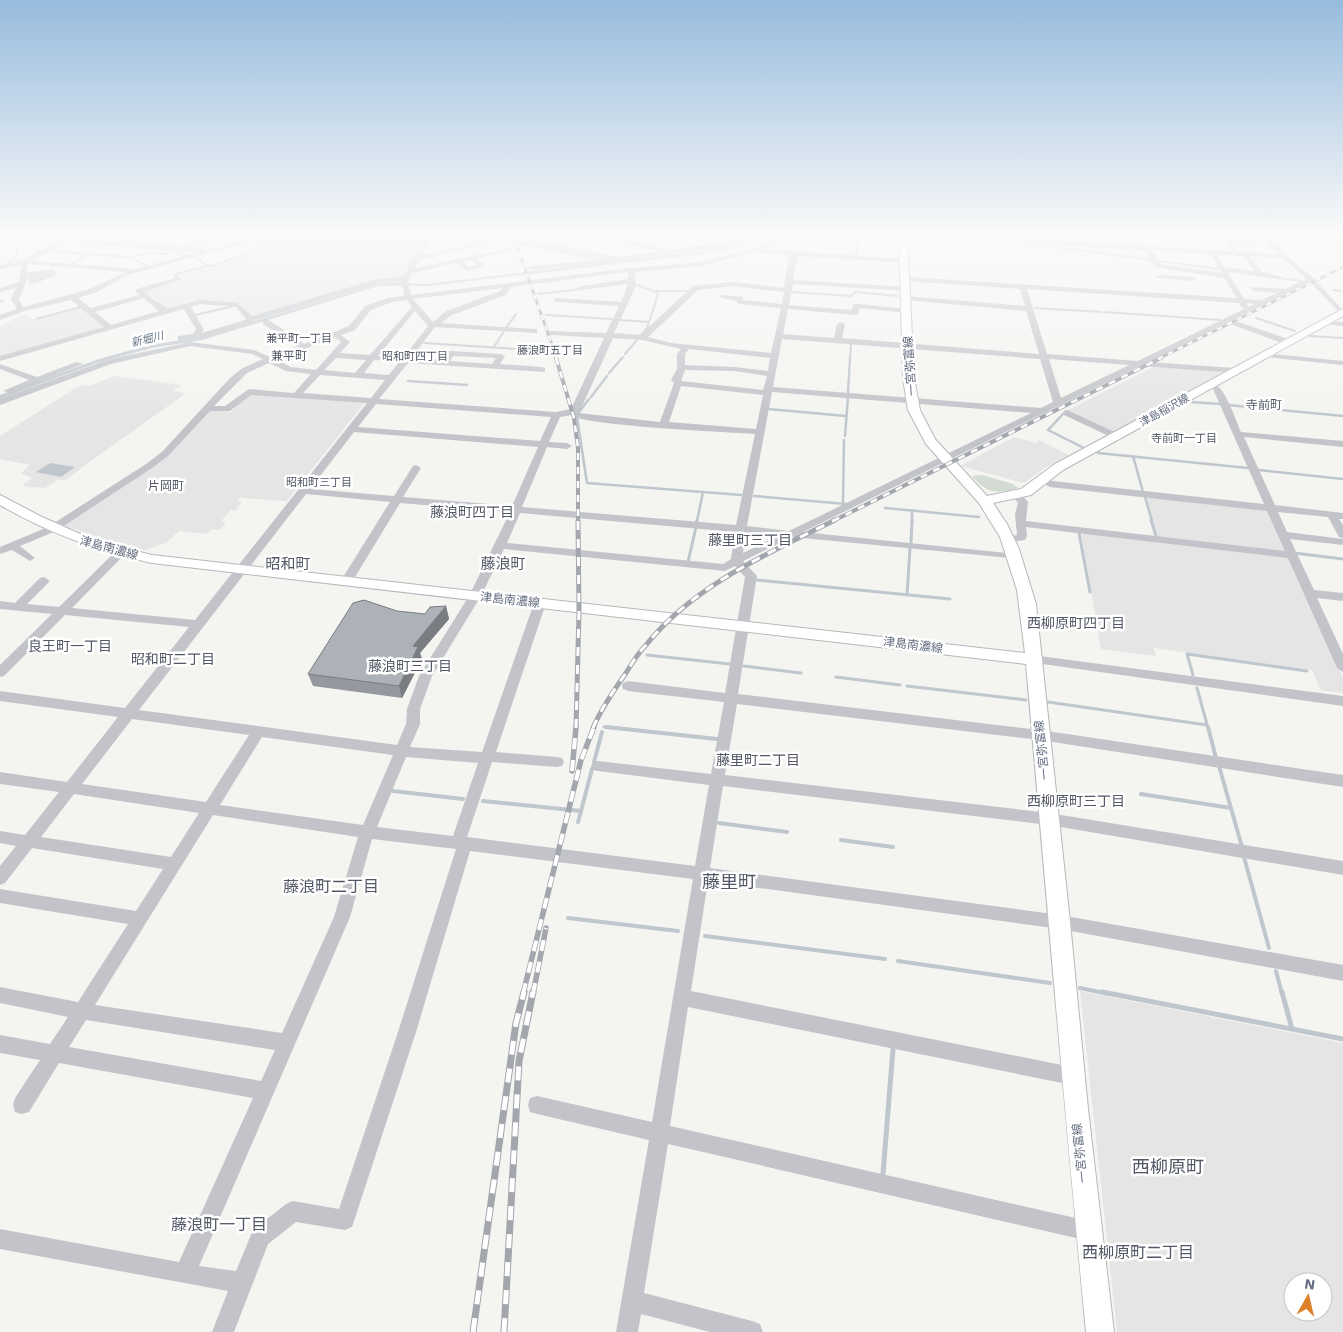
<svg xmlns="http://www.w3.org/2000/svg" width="1343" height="1332" font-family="'Work Sans','Noto Sans JP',sans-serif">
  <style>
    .built { fill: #e4e5e4; fill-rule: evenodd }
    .green { fill: #d3dbd2 }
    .water { fill: #bfc6cd }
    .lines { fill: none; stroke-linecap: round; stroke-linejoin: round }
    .stream-far4 { stroke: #bfc6cd; stroke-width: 2 }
    .stream-far3 { stroke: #bfc6cd; stroke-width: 2.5 }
    .stream-far2 { stroke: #bfc6cd; stroke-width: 3 }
    .stream-far1 { stroke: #bfc6cd; stroke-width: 4 }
    .stream { stroke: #bfc6cd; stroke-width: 5 }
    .major-casing { stroke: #b5b7bc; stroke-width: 2 }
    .minor { fill: #c2c4c9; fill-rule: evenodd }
    .major { fill: #fff; fill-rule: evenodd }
    .rail-far4-casing { stroke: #a3a6ad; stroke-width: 3 }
    .rail-far3-casing { stroke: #a3a6ad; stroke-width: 4 }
    .rail-far2-casing { stroke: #a3a6ad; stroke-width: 5 }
    .rail-far1-casing { stroke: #a3a6ad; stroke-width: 5.5 }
    .rail-casing { stroke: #a3a6ad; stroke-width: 7 }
    .rail-far4 { stroke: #fff; stroke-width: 2; stroke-dasharray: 5.5; stroke-linecap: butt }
    .rail-far3 { stroke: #fff; stroke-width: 2.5; stroke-dasharray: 7; stroke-linecap: butt }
    .rail-far2 { stroke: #fff; stroke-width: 3; stroke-dasharray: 9; stroke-linecap: butt }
    .rail-far1 { stroke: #fff; stroke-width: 4; stroke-dasharray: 11; stroke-linecap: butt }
    .rail { stroke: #fff; stroke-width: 5; stroke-dasharray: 14; stroke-linecap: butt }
    .wall { fill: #95989e }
    .shaded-wall { fill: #797c81 }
    .building { fill: #adb1b8; stroke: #797c81 }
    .labels { text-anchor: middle; stroke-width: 5; stroke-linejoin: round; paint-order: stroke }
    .far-neighbourhood-label { font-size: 11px; fill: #525866; stroke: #fff }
    .far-water-label { font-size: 11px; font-style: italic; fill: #657485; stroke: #fff }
    .far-street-label { font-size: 11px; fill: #646d81; stroke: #fff }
    .far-quarter-label { font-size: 12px; fill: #525866; stroke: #fff }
    .street-label { font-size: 12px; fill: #646d81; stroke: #fff }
    .neighbourhood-label { font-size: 14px; fill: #525866; stroke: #fff }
    .quarter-label { font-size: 15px; fill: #525866; stroke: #fff }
    .near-neighbourhood-label { font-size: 16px; fill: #525866; stroke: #fff }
    .near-quarter-label { font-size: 18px; fill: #525866; stroke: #fff }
  </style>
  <rect width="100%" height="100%" fill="#f4f5f1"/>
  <path class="built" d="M357 232H428L404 276 401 278 380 280 266 314H249L242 305 200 301 168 309 141 290 181 279 178 275 214 266 286 239Z
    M83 307 106 327 0 358V326L26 314 35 320Z
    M1153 367 1220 371 1222 373 1111 433 1066 411Z
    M115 376 182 385 173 390 185 394 85 465 65 481 59 479 45 488 22 486 32 478 21 473 30 465 0 459V436L74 389 83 385 89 386Z
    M250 393 365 402 287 501 240 498 237 501 242 502 235 511 231 510 221 521 226 522 220 530 212 529 207 534 179 531 166 543 145 550 105 540 65 526V524L132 480 209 410 231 412Z
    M1014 437 1037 443 1039 440 1069 455 1043 469 1024 483 960 466Z
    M1146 495 1269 511 1343 678V693L1321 690 1312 670 1154 648 1156 656 1101 649 1081 532 1158 541Z
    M1080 991 1343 1043V1332H1117ZM1293 1282H1323V1312H1293Z"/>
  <path class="green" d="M982 475 1013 484 1018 488C996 494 987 494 972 476Z"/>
  <path class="water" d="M455 232H477L618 261 707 250 769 232H779L723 250 694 255 428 286H379L202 340 152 348 96 363 0 399V395L99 359 146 346 204 336 377 284 392 282 426 284 606 262Z
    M54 269 56 275 39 282 29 284 28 272Z
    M50 463 75 467 61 477 36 472Z"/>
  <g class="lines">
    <path class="stream-far4" d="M169 232 200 234
      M272 232H275
      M515 232 517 240
      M1047 232 1049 241
      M207 234 224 236
      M95 235 100 232
      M99 235 134 237
      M1273 239 1321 242
      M213 242 235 232
      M1049 243 1051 247 1083 251
      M194 248 210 243
      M46 251 130 257 150 253 171 254
      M1086 251 1152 260
      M178 254 191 255
      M131 257 148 267
      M197 257 207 266H212L285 239 355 232
      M855 257H857V232
      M1158 261 1218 269
      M8 263 16 256 21 232
      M71 264 87 254
      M176 274 207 266
      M1278 278 1301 281
      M637 285 656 292 658 295 647 328 641 335
      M785 286 790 256
      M1333 290 1341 291
      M655 291H687
      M791 292 852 296 855 292 898 296
      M538 294 582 289
      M0 302 3 301
      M158 303 167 309
      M1035 308 1102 312
      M1105 312 1220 320
      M195 315 234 306
      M546 315 612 319
      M1256 318 1295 331
      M36 319 81 307
      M620 320 649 322
      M506 328 516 314
      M1310 336 1343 338
      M424 343 548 351
      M494 347 504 331
      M625 354 637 340
      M621 359 623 357
      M850 359 851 344"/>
    <path class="stream-far3" d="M609 373 622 358
      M408 381 467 385
      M848 393 850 358
      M591 397 607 376
      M1190 402 1221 404
      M1228 405 1343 416
      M768 409 846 416
      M579 412 589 399
      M1064 413 1048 430 1082 447
      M577 417 587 483 741 495
      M845 436 848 397
      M1098 453 1248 468
      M1133 456 1143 492
      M1259 470 1343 479
      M754 496 846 504
      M1145 497 1152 521
      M843 502 844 440
      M885 508 979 517
      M697 521 703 492
      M912 521V510"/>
    <path class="stream-far2" d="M1151 520 1156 536
      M696 524 697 520
      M1079 533 1090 592
      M911 543 912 520
      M1294 553 1343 559
      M688 562 696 527
      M757 580 950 599
      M907 595 910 548
      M647 655 730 664
      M744 666 801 673
      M1193 675 1187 654 1307 671
      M836 677 900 685
      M907 686 1026 700
      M1197 688 1208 728
      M1048 702 1207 725
      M604 727 618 728"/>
    <path class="stream-far1" d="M606 727 717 739
      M1208 727 1216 758
      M594 762 602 732
      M1219 766 1242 847
      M393 791 463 799
      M1141 794 1231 808
      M483 801 581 811 578 822
      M581 811 592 769
      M719 823 787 832
      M841 840 893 847
      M1244 857 1269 948
      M568 918 678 931
      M705 936 885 959
      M898 961 1050 983
      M1276 971 1282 994
      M1080 988 1109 994"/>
    <path class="stream" d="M1102 992 1343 1039
      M1282 992 1292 1029
      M883 1174 893 1049"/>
    <defs>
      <path id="major" d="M899 232H907L914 378 920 410 935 439 987 496 1021 489 1055 464 1343 309V316L1063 470 1031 495 993 503 1007 524 1019 549 1036 604 1070 922 1088 1109 1114 1332H1086C1064 1109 1046 887 1026 664L152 563C98 551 48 533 0 505V495L42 517 78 533 116 546 152 555 1025 653 1017 590 1000 537 979 503 926 444 908 410 903 378Z
        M1291 232H1343V235L1295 234Z"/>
    </defs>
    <use href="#major" class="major-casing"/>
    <path class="minor" d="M0 232H12L0 236Z
      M74 232H81L71 239 124 242 141 232H148L132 243 181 247 203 232H210L189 247 201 248 204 251C245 239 287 232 330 232L327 234 247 243 127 275 97 292 78 298 91 308 139 295 135 291 136 289 175 278 173 275 176 273 181 278V280L144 292 166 309 200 300 238 303 252 316 377 279 403 277 428 232H434L422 255 497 239 500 241 419 260 415 268 509 248 512 250 477 259 486 266 467 271 456 263 412 273 408 281 411 295 631 268 701 262 751 250 799 232H807L763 249 905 259 908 261 905 263 798 256 793 280 906 287 910 289 906 291 793 284 789 305 851 310 854 304H857L907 309 911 311 907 313 860 308 857 315H854L788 309 783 334 834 338 837 324 841 322 845 324 842 338 1039 354 1026 311 906 300 902 298 906 296 1025 306 1020 289 906 281 902 279 906 277 1237 298 1224 278 1155 267 1145 250 866 234 863 232H895L1079 242 1076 232H1082L1086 243 1231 251 1224 241 1227 239 1257 241 1260 243 1257 245 1232 243 1238 251 1278 254 1254 232H1261L1313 278 1343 310V316L1310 282 1233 320 1291 340V344H1285L1227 323 1149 362 1235 368 1239 371 1238 373 1140 366 803 532 1016 554 1021 557 1020 559 792 537 743 561 757 576 738 694 1040 730 1343 775V787L1040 740 737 704 725 775 1049 813 1343 861V875L1049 825 723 786 710 868 1060 915 1343 965V981L1060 929 708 881 691 991 1072 1067 1078 1070 1081 1076 1078 1082 1072 1085 688 1007 670 1126 1089 1221 1096 1224 1099 1231 1096 1238 1089 1241 668 1144 644 1293 752 1321 760 1324 763 1332H710L641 1314 638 1332H616L649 1140 537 1114 530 1112 528 1105 530 1098 537 1096 652 1122 693 879 470 851 416 1032 352 1227 345 1230 296 1222 268 1244 234 1332H212L228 1291 0 1249V1229L179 1262 253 1098 59 1063 29 1112 22 1114 15 1112 13 1105 15 1098 40 1060 0 1053V1035L50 1044 68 1017 0 1003V987L78 1002 128 924 0 903V889L136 911 163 869 32 848 5 883 0 885V866L16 846 0 843V831L25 835 59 792 0 784V772L67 782 118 717 0 701V691L125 708 189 627 65 615 4 676 0 677V665L52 614 0 609V601L15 603 40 578 44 577 50 581 27 604 59 607 117 550 121 549 126 552 125 554 72 608 195 620 367 403 251 395 230 411H210L168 456 152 468 56 531 20 546 35 558 30 561 12 550 0 554V547L48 527 146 464 162 452 230 378 241 369 263 359 252 354 190 346 111 364 0 405V399L106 360 190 342 254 350 270 357 297 346 263 324V320H269L304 344 349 326 365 306 388 298 404 296 401 281 381 283 253 321 248 325 203 337 181 340H178V336L193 334 196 329 184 309 0 361V356L104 327 71 300 24 311 0 320V315L17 309 11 299 16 288 0 292V288L19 282 21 265 0 269V265L22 260 56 241 36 240 34 239V237L62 238ZM65 242 180 252H199L135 269 32 261ZM1152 250 1210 254 1222 273 1159 264ZM756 252 791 255 785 288 733 282 693 286 640 335 614 333 636 286 635 272 701 266ZM1217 254 1243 256 1254 271 1225 267ZM1250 256 1283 258 1306 279 1285 289 1251 287 1250 289 1254 291 1277 293 1262 300 1244 299 1228 272 1278 279 1282 277 1262 272ZM471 260 477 265 468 267 463 262ZM27 264 126 272 87 290 23 307 19 299 28 278ZM628 272V279L581 286 577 288 581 290 628 284 621 302 557 298 553 300 557 302 619 306 606 333 551 331 547 333 551 335 604 338 571 409 556 412 379 399 408 363 545 372V368L542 367 500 364 505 356 501 354 451 351H448L442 360 411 358 435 327 537 333V329H534L441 323 452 315 506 295 511 287ZM733 286 784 292 782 304 743 300V297L722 295 718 297 736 301 739 304 781 308 771 353 671 343 648 337 698 290ZM503 288 500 291 446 311 433 322 413 299ZM1027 289 1239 303 1242 308H1246L1138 361 1047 354ZM144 298 159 311 111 325 95 312ZM407 300 412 307 370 355 340 353 350 342 341 335 355 330 371 310 392 302ZM1247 303 1255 304 1248 307ZM200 304 236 307 246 319 242 321 201 333 204 330 191 307ZM415 311 428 326 403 358 378 356ZM335 337 341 342 316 370 291 367 277 360ZM613 338 642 340 681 349 677 354V369L671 380 674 383 660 422 579 413ZM782 339 1040 359 1053 402 1041 408 773 387ZM689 349 770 358 768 371 735 367 685 365V354ZM453 356 496 358 492 364 450 361ZM336 358 366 360 355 373 324 370ZM1049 359 1129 365 1061 398ZM374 360 399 362 389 375 364 373ZM269 363 286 371 311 374 294 393 249 389 225 406H214L247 373ZM685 370 735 371 767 376 763 390 681 381ZM320 375 385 380 371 398 303 393ZM681 386 763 395 756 429 669 422ZM772 392 1031 413 789 531 747 526ZM376 404 551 417 540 441 358 427ZM571 415C584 426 728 432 755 434L736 525 522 507 547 447 567 449 572 446 567 443 549 442 560 417ZM354 432 538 447 512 506 403 497 421 468 416 465 413 466 394 496 310 489ZM306 494 390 502 340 582 346 586 352 582 400 503 510 512 469 596 419 676 407 709 406 724 397 745 139 710ZM520 513 735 532 731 559 723 564 507 543ZM746 533 778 536 743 553ZM504 549 725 571 735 566 745 577 725 693 628 681 623 683 622 686 623 689 628 691 724 702 711 774 598 761 593 762 591 766 593 770 598 771 709 785 695 866 467 837 492 762 557 767 562 766 564 762 562 758 557 757 496 752 546 603 544 600 540 599 534 603 482 752 410 747 420 724V709L432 676 481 596ZM132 719 249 735 206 802 82 784ZM262 737 393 755 363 825 220 805ZM406 757 478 763 453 836 377 827ZM74 794 199 813 171 857 41 837ZM213 815 358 837 334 917 282 1033 95 1005ZM372 839 456 849 398 1032 339 1209 293 1201 286 1204 253 1230 236 1271 199 1266 350 917ZM86 1020 275 1050 261 1081 69 1047Z
      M547 232H554L538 241 618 257 661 251 566 232H578L665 248 668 250 713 244 659 232H670L720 242 754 232H763L715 248 618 261 529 242Z
      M602 260 605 262 604 263 530 270 527 268 530 266Z
      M1160 275 1192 277 1196 279 1192 281 1158 278 1156 277Z
      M1321 320 1343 322V326L1321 324Z
      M1262 353 1343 361V365L1265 357 1261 355Z
      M76 362 83 364 10 393 3 391 29 380 0 369V364L37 377Z
      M1208 382C1224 380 1235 419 1241 432L1343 441V447L1244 437 1275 505 1343 513V519H1339L1343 525V538L1339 537 1328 517 1278 512 1287 532 1343 539V545L1290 539 1314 590 1343 593V601L1317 598 1343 654V672L1337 668 1288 558 1026 527 1027 536 1025 540 1009 542 1004 539 1005 537 1017 535 1015 514 1018 503 1011 495 1016 492 1020 493 1028 502 1026 521 1285 551 1267 511 1050 487 1035 480 1040 477 1052 481 1264 504 1213 389 1207 384Z
      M1067 410 1119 434 1121 436 1119 438H1113L1064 415V411Z
      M1032 655 1343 696V706L1028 662 1026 659Z"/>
    <use href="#major" class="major"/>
    <defs>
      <path id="rail-far4" d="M512 232 557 359
        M1158 359 1343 267"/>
      <path id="rail-far3" d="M556 358 574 418 578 448V521
        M833 521 1161 358"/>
      <path id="rail-far2" d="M576 728 579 611 578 520
        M593 728C601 709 614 690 626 673 632 663 638 653 646 645 694 585 769 553 835 520"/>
      <path id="rail-far1" d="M572 771 576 727
        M523 994 581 760 594 727
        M533 994 546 928"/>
      <path id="rail" d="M473 1332 516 1023 524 992
        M504 1332 519 1061 533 992"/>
    </defs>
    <use href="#rail-far4" class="rail-far4-casing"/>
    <use href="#rail-far3" class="rail-far3-casing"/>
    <use href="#rail-far2" class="rail-far2-casing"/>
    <use href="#rail-far1" class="rail-far1-casing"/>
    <use href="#rail" class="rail-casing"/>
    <use href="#rail-far4" class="rail-far4"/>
    <use href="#rail-far3" class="rail-far3"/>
    <use href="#rail-far2" class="rail-far2"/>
    <use href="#rail-far1" class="rail-far1"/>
    <use href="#rail" class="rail"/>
  </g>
  <path class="wall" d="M446 606 449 619 420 653 422 659 402 698 313 686 308 674 397 611 425 614Z"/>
  <path class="shaded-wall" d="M446 606 449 619 420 653 422 659 402 698 399 686 413 646Z"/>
  <path class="building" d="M364 600 397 611 425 614 430 607 446 606 413 646 418 647 399 686 308 674 353 603Z"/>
  <linearGradient id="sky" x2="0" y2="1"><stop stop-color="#97bbdd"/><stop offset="0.56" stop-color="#fafaf9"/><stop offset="1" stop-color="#fafaf9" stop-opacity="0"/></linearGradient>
  <rect width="1343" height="418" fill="url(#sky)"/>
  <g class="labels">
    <g class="far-neighbourhood-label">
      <text x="299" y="342">兼平町一丁目</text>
      <text x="550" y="354">藤浪町五丁目</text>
      <text x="415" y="360">昭和町四丁目</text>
      <text x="1184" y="442">寺前町一丁目</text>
      <text x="319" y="486">昭和町三丁目</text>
    </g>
    <g class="far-water-label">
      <text transform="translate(147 339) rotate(-14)" y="4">新堀川</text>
    </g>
    <g class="far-street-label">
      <text transform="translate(1164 410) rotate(-29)" y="4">津島稲沢線</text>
    </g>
    <g class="far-quarter-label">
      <text x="289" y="360">兼平町</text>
      <text x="1264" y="409">寺前町</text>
      <text x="166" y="490">片岡町</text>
    </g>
    <g class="street-label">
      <text transform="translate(910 366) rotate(-94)" y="4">一宮弥富線</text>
      <text transform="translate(109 548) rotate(15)" y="4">津島南濃線</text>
      <text transform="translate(510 600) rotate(6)" y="4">津島南濃線</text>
      <text transform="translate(913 645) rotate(7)" y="4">津島南濃線</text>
      <text transform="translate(1042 750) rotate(-96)" y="4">一宮弥富線</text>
      <text transform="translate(1080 1153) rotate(-96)" y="4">一宮弥富線</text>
    </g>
    <g class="neighbourhood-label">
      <text x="472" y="517">藤浪町四丁目</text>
      <text x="750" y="545">藤里町三丁目</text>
      <text x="1076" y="628">西柳原町四丁目</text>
      <text x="70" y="651">良王町一丁目</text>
      <text x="173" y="664">昭和町二丁目</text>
      <text x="410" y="671">藤浪町三丁目</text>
      <text x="758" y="765">藤里町二丁目</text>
      <text x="1076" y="806">西柳原町三丁目</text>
    </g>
    <g class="quarter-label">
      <text x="288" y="569">昭和町</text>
      <text x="503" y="569">藤浪町</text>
    </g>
    <g class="near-neighbourhood-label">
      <text x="331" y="892">藤浪町二丁目</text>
      <text x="219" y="1230">藤浪町一丁目</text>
      <text x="1138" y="1258">西柳原町二丁目</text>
    </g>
    <g class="near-quarter-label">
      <text x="729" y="888">藤里町</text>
      <text x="1168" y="1173">西柳原町</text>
    </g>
  </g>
  <g transform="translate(1308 1297) rotate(8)"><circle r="24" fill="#ffffff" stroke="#c1c5cd"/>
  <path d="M0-4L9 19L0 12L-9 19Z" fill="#de8028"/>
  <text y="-8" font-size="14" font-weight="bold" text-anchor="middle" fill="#646d81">N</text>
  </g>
</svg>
